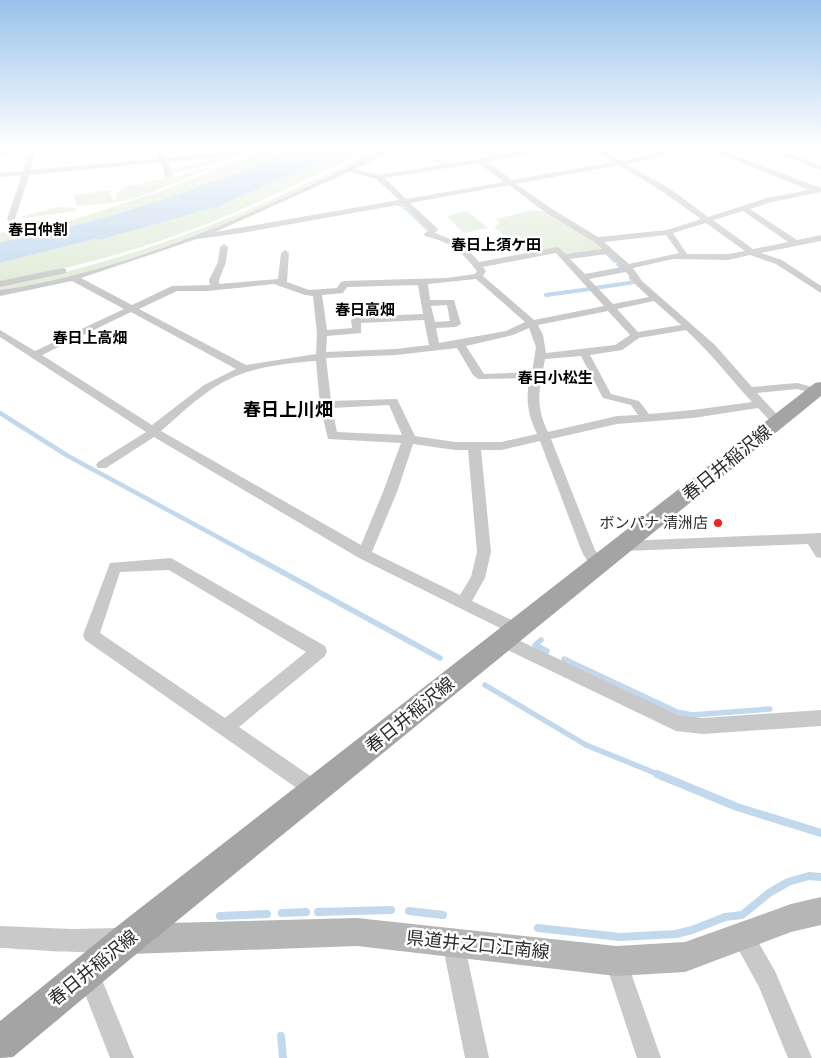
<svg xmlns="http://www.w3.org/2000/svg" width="821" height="1058" font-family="'Fira Sans Condensed','Noto Sans JP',sans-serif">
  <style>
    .green { fill: #e0ebd7 }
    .water { fill: #c1d8ed }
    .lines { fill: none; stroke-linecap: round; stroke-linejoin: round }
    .stream-far4 { stroke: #c1d8ed; stroke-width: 2.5 }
    .stream-far3 { stroke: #c1d8ed; stroke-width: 4 }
    .stream-far2 { stroke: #c1d8ed; stroke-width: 4.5 }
    .stream-far1 { stroke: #c1d8ed; stroke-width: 5.5 }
    .stream { stroke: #c1d8ed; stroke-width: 8 }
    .minor { fill: #c9c9c9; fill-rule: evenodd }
    .secondary { fill: #b6b6b6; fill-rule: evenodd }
    .primary { fill: #a4a4a4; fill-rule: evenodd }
    .poi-dot { fill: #f3231e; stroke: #fff; stroke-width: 2 }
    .labels { text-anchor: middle; stroke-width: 5; stroke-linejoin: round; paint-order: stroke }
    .far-quarter-label { font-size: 15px; font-weight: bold; fill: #000; stroke: #fff }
    .poi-label { font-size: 15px; fill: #2c2c2c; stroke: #fff; text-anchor: end }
    .quarter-label { font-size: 18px; font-weight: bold; fill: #000; stroke: #fff }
    .near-street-label { font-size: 18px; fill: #2c2c2c; stroke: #fff }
  </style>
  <rect width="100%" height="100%" fill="#fff"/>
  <path class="green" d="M255 146H261L226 160 172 174 171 169 208 161 207 158 233 155Z
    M274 146H291L259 165 231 174 222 181 206 184 112 217 68 228 0 242V233L67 222 169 188Z
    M352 146H378C330 168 282 192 233 213 158 245 80 267 0 282V263L95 239H103L220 206 320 161 337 159 348 152H353Z
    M386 146H394C268 206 140 270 0 290V287C80 271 158 247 233 216 285 195 335 169 386 146Z
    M221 164C190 176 150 196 118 202 103 205 92 204 77 206L73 195 110 190 113 200 116 199 117 193 128 185H140L147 181 173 177Z
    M57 207 76 208V211L25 218 21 217Z
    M533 210 542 211 591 240 601 248 600 250 566 254 560 249 556 248 526 253 494 227 499 224 496 219Z
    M467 211 488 228 463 233 447 216Z"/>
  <path class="water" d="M291 146H352L353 152H348L337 159 320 161 220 206 103 239H95L0 263V242C73 228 144 208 214 181H222V178L259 165Z"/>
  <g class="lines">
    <path class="stream-far4" d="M403 146 447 165 452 164
      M487 163 507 177
      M398 205 403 206 429 231"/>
    <path class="stream-far3" d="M607 253 615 261
      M618 264 622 269
      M595 288 635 282 631 278
      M546 295 590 289"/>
    <path class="stream-far2" d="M0 413 68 456 251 555"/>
    <path class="stream-far1" d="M249 554 440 658
      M541 640 535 645 547 651
      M564 659 677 712 692 715 770 709
      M485 685 586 745 660 775"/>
    <path class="stream" d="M657 774 737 807 821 833
      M409 911 443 915
      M318 912 391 910
      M282 913 306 912
      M220 916 267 914
      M538 928 620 937 676 934 692 930 725 917 742 915 769 893 788 882 809 876 821 877
      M281 1036 283 1058"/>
    <path class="minor" d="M34 146 37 148 30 170 158 159V146H164V158L231 152 244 146H253L232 156 168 162 173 176 169 178 165 176 161 162 29 175 15 219 8 221 7 219 22 175 0 177V173L23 171 31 148Z
      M393 146H401L355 169 379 175 491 157 477 146H485L499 155 556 146H571L485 162 512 180 613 162 587 146H595L621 161 652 155 677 146H686L656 158 626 164 669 188 708 217 767 198 809 190 701 146H710L821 188V192L772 202 750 209 797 240 821 235V241L761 253 782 260 821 286V293L776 264 750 255 728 260 673 259 633 268 642 281 715 345 752 387 797 383 820 389 821 392 816 394 797 389 757 393 784 422 778 426 774 425 758 408 693 418 617 424 551 439 595 550 605 564 603 568C592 571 587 561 582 552L540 441 501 450H481L491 552 485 578 472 601 522 625 524 630 522 635 516 636 359 558 154 437 106 468H98L96 465 98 462 146 432 0 337V330L35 351 124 309 72 281 0 296V290C135 271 271 205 393 146ZM478 163 504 182 406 199 385 178ZM619 165 663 192 701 219 667 230 598 237 552 209 516 184ZM349 172 376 179 399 200 215 232ZM509 185 546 213 594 242 602 249 566 254 558 247 479 262 463 244 435 233 438 230 437 228 410 203ZM403 204 429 230 424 234 425 236C452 243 460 250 477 271L475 274 446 278 344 281 341 282 337 288 309 290 287 282 289 253 285 250 281 253 278 279 219 284V280L226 262 228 247 224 244 220 247 218 262 209 280 210 285 172 286 132 305 81 278 197 239 242 233ZM743 211 788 242 753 249 713 220ZM706 223 745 251 728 254H687L673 233ZM666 235 679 253 629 264 604 242ZM556 253 604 306 534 320 483 276 486 271 483 267ZM607 254 622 267 585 274 570 259ZM626 272 636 285 649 297 613 304 589 279ZM476 279 525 322 506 331 439 343 436 328 456 327 461 324 454 300H430L428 284ZM274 284 305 295 313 296 317 333 316 354 246 365 139 309 177 291H207ZM418 285 423 314 356 317 351 320 352 328 327 330 322 295 343 293 347 287ZM654 301 681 325 638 332 617 309ZM447 305 450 321 435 322 431 306ZM608 311 630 335 615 345 546 353 543 335 538 325ZM131 312 236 369 204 385 152 425 42 355ZM424 320 429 345 396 349 326 352 327 336 361 333V323ZM529 328 536 347 532 372 484 374 466 346 513 335ZM686 330C710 352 730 378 752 402L693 410 649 414 639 401 611 394 590 355 622 350 639 338ZM457 348 473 375 478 379 530 378C525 399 528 415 537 434L501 442H455L415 436 397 399 331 401 326 358 396 355ZM581 356 603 398 631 405 638 415 617 416 548 432C534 403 540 388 545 359ZM316 361 320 405 328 439 401 443 383 492 361 545 161 431C184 411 207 388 236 376 260 366 290 363 316 361ZM389 405 402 435 337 432 332 408ZM413 444 455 450H468L477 552 471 577 460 595 372 552 397 492Z
      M761 146H770L821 166V170Z
      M63 268 66 269V273L0 287V281Z
      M821 533V558L816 557 808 544 623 551 618 550 616 546 618 542 623 541Z
      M171 558 325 646 327 651 325 656 239 727 322 784 324 790 322 796 315 799 308 796 85 640 83 635 110 563ZM169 570 306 652 225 718 100 633 120 572Z
      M503 633 678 715 703 718 821 710V726L703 734 676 731 497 645 495 640 497 635Z
      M742 925 750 928 775 971 812 1058H788L759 987 731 936 734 928Z
      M0 926 72 929 119 928 127 931 130 939 127 947C102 957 29 949 0 948Z
      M453 931 461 934 464 942 489 1058H465L442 942 445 934Z
      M616 950 624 953 661 1058H637L605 961 608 953Z
      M88 962 96 965 134 1058H110L77 973 80 965Z"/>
    <path class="secondary" d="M26 146H63L58 149 0 154V148Z
      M821 897V925L791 932 685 972 616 976 357 946 130 954 120 949 115 939 120 929 130 924 357 918 616 946 685 942 791 904Z"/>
    <path class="primary" d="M821 382V396L140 951 13 1057 0 1058V1021L116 927 815 383Z"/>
  </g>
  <linearGradient id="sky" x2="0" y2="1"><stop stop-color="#98c2ea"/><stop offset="0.5" stop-color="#fff"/><stop offset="1" stop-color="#fff" stop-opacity="0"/></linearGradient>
  <rect width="821" height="294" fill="url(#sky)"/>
  <circle class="poi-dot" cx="718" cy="523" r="5"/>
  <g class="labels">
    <g class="far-quarter-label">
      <text x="38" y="235">春日仲割</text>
      <text x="496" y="250">春日上須ケ田</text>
      <text x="365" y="315">春日高畑</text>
      <text x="90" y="343">春日上高畑</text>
      <text x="555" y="383">春日小松生</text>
    </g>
    <g class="poi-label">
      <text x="708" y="528">ボンパナ 清洲店</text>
    </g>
    <g class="quarter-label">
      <text x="288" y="416">春日上川畑</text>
    </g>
    <g class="near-street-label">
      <text transform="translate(727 463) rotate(-39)" y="6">春日井稲沢線</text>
      <text transform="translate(410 715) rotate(-39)" y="6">春日井稲沢線</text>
      <text transform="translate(478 945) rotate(6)" y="6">県道井之口江南線</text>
      <text transform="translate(93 968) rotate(-39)" y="6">春日井稲沢線</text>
    </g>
  </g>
</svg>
